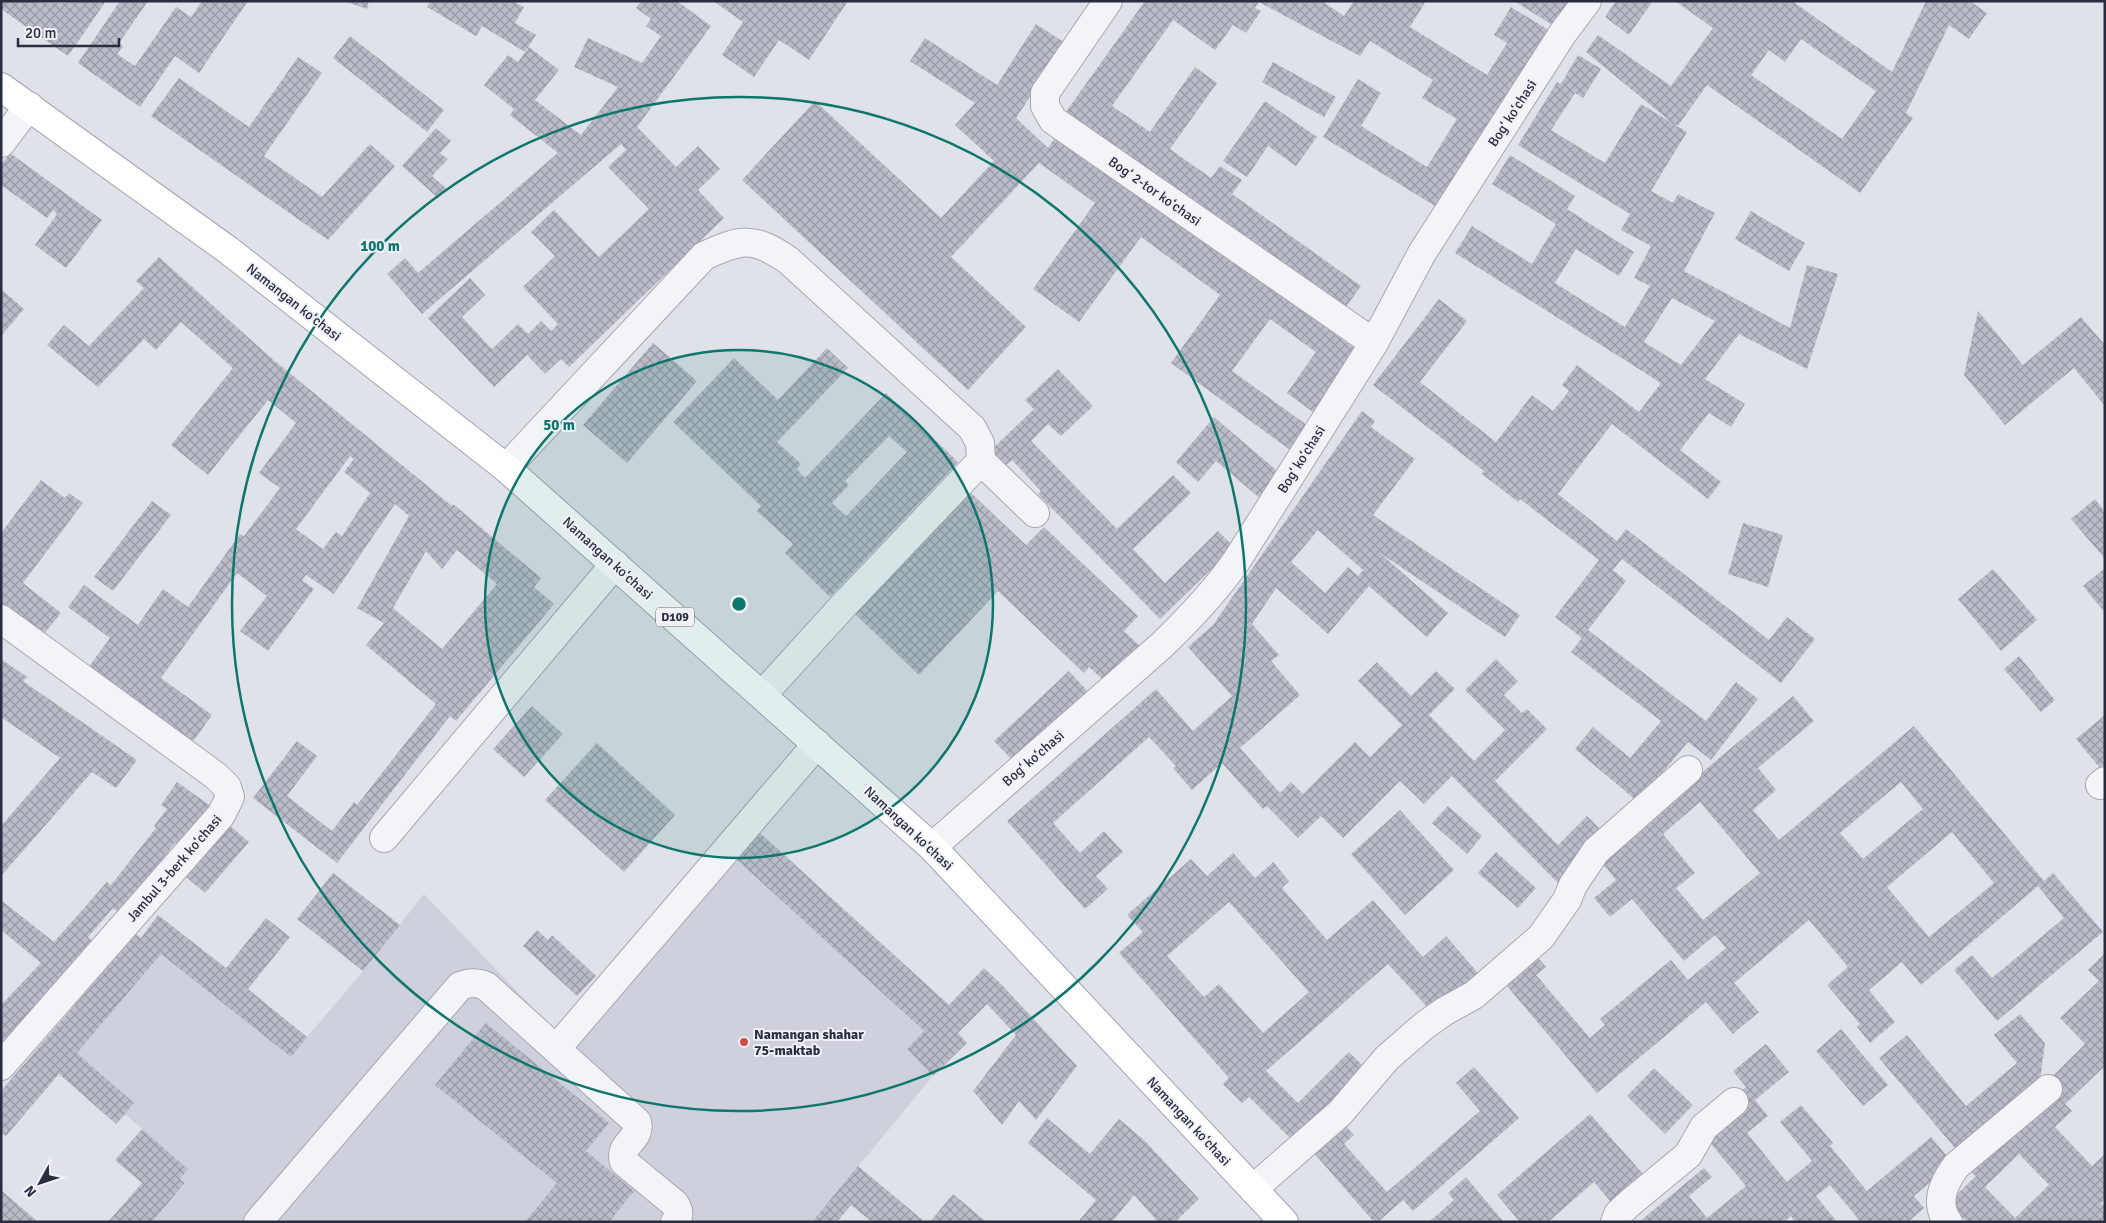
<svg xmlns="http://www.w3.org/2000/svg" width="2106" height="1223" viewBox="0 0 2106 1223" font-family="Signika,sans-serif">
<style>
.built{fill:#ced1db}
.building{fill:url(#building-cross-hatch);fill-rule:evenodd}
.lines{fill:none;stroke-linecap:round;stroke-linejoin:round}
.minor-casing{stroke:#a5a8b3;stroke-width:30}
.major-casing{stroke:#a0a4b4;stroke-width:30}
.minor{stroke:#f3f4f7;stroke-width:28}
.major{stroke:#fff;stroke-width:28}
.ring{fill:none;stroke:#0f766e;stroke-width:2.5}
.poi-dot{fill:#cc4b47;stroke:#f0f1f6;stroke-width:2}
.labels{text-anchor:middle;stroke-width:4;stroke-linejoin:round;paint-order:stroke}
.shield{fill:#f0f1f6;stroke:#656877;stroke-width:1}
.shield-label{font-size:12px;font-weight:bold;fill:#292d40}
.street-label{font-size:14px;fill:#292d40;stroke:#f0f1f6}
.poi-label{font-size:14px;font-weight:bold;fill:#292d40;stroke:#f0f1f6;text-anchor:start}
.centre{fill:#0f766e;stroke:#f0f1f6;stroke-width:2.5}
.ring-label{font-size:15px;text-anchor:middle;font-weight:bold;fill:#0f766e;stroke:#f0f1f6;stroke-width:4;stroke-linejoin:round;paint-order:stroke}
</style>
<defs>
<pattern id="building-cross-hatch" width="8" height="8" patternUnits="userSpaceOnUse" patternTransform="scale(1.25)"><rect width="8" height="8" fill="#babdc9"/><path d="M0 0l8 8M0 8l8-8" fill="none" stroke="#979aa5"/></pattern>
</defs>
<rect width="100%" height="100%" fill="#e0e2e9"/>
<path class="built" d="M736,859L924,1031L907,1049L933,1076L812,1222H152L185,1184L180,1179L188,1169L125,1114L134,1103L77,1053L161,954L307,1037L363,971L424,894L570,1047Z"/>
<path class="building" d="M1,1L58,3L106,1L68,56L1,9Z
M120,1H148L119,43L123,46L117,54L135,66L176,7L191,17L202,1H248L199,73L175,56L140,107L78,63Z
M344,1H369L367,9Z
M430,1H517L516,3L524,7L515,23L536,35L525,52L482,26L476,36L427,7Z
M641,1H677L711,26L637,127L676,167L698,146L720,169L698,190L724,218L569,367L561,359L545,374L527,355L494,387L428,318L470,278L485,295L462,317L492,349L518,324L528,334L541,321L551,331L558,324L523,287L555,256L531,232L554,210L599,257L649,209L608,167L626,150L621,144L422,314L387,274L405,258L418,273L558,153L510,115L514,109L484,85L508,55L518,62L529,47L559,70L535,100L581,135L618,87L574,67L588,38L642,63L661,36L646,26L651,19L636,8Z
M713,1H848L809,60L779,40L754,77L722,55L743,22Z
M1145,1H1322L1344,16L1354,1H1426L1410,27L1487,75L1507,43L1494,35L1511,7L1552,32L1443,211L1323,137L1358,79L1381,93L1361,126L1427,167L1457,119L1422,98L1433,80L1370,41L1360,56L1259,2L1255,8L1261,11L1246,33L1233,25L1215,50L1173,20L1112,106L1150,132L1195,67L1217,83L1170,149L1211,178L1220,166L1242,180L1232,194L1361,286L1345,308L1063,116Z
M1514,1H1578L1559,29Z
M1616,1H1653L1629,35L1605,17Z
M1675,1H1796L1795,3L1892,72L1926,1H1970L1987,13L1969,39L1949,25L1906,113L1913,118L1860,193L1707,85L1677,127L1586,52L1598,35L1671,86L1713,28ZM1801,39L1876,91L1842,139L1751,75L1769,50L1785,62Z
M1036,24L1065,43L1016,118L1048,148L1058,133L1361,353L1317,415L1287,393L1316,352L1270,319L1232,371L1311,428L1293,452L1171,363L1220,295L1141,237L1079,322L1033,289L1095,203L1039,163L951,257L1026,327L968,390L742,180L815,101L941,218L994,161L955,125L975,103L910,61L925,38L997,85Z
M350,36L444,110L427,132L333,58Z
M1578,55L1601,69L1583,98L1575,93L1551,130L1605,163L1641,104L1687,132L1651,191L1673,203L1678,194L1715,213L1684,271L1790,328L1807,265L1838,274L1807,369L1739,334L1705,379L1745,404L1731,427L1709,413L1680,450L1721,482L1708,499L1612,424L1558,494L1617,541L1626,529L1769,640L1787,617L1815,639L1781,683L1622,559L1613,570L1626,581L1588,630L1706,721L1736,682L1758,699L1711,760L1688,742L1638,802L1575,749L1593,727L1630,758L1661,721L1571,652L1582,638L1555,617L1599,560L1520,499L1518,502L1482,474L1484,471L1373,385L1439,299L1467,321L1420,382L1496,442L1532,395L1553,411L1569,391L1562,385L1577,365L1639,412L1661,383L1455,253L1472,226L1532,264L1556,224L1492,184L1510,155L1575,196L1567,209L1634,252L1619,276L1576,249L1555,283L1625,327L1650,286L1634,278L1651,246L1621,230L1630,214L1518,145L1557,82L1561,84ZM1672,298L1715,321L1681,365L1644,342Z
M298,57L322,73L264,156L322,197L370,144L395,166L328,240L151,116L179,78L249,127Z
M1273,62L1336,97L1324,117L1262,82Z
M1265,101L1317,137L1296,166L1268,146L1247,177L1223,161Z
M436,128L451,141L440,153L448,159L432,176L447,189L438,198L402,166Z
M10,153L102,220L66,268L35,245L57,214L53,210L47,218L1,185V165Z
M1751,211L1805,243L1789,271L1735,239Z
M159,257L270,357L452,506L453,504L541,578L534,587L554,604L456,721L450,716L337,863L253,798L297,741L317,756L287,796L332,831L354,802L357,805L436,704L366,645L384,623L357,608L409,516L395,504L334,594L306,575L302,580L314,589L268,651L240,631L267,596L237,573L161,678L212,715L192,743L88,668L110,638L68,607L84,585L138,625L163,589L188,607L240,534L244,536L280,488L259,473L296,423L268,400L208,475L171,445L233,368L181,322L156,350L144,339L98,387L47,345L64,325L89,346L144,288L136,281ZM350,456L354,459L344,472L370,493L342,536L336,532L323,549L296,529ZM457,550L497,584L442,649L393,608L426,551L442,569Z
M1,289L24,309L1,336Z
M1978,311L2023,365L2081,317L2105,345V406L2074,368L2005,425L1964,375Z
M653,343L697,381L627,463L583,425Z
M827,348L848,368L777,442L801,464L797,469L805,478L886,393L958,462L830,597L785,553L793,544L757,511L761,506L673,422L734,358L778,400ZM889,436L907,452L846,516L832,503L849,485L845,481Z
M1058,369L1093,406L1061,436L1048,424L1031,441L1117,529L1173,475L1191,493L1133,549L1165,583L1218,531L1234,547L1160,619L1038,494L1041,491L1012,460L1004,467L989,452L1034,409L1025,400Z
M1362,411L1375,421L1371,427L1415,459L1373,515L1520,615L1505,637L1380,553L1448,613L1427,637L1369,586L1328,634L1276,588L1252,624L1279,655L1271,661L1300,695L1240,748L1280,793L1291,782L1303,794L1355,742L1370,757L1402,725L1358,681L1377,662L1411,696L1436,671L1455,689L1429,715L1474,761L1505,730L1465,690L1496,659L1518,681L1504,695L1522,713L1527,709L1547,729L1495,781L1558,845L1587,816L1607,836L1559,884L1452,776L1424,804L1400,781L1343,838L1321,816L1298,838L1267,806L1263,809L1222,763L1192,790L1173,768L1176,766L1149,737L1053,823L1080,853L1104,831L1123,852L1096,876L1108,889L1085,909L1007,821L1156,689L1193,731L1232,696L1188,647L1213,625ZM1318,530L1363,570L1358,576L1348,567L1325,593L1291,562Z
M1214,417L1283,476L1262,500L1216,461L1198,482L1176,462Z
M41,480L65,498L69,493L83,503L23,583L61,613L39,640L1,608V533Z
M969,491L1026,545L1044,527L1138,616L1124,631L1143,649L1109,685L1089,667L1084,673L998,591L919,675L855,614Z
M2095,499L2105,512V559L2071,519Z
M152,501L171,515L113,591L94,577Z
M1743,523L1783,535L1768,587L1728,574Z
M2105,568V613L2083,586Z
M1993,569L2037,620L2001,651L1958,599Z
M2019,656L2055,700L2041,712L2004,669Z
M1,659L27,677L23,681L137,760L116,788L92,772L1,876V826L60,758L1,717Z
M1069,671L1090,694L1016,764L994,741Z
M1793,696L1814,721L1758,768L1776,790L1753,810L1779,840L1914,726L2044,881L2053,873L2103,932L1997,1021L1954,970L1972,955L1992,978L2064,918L2038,886L1921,985L1902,962L1869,990L1895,1022L1870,1043L1857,1027L1860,1024L1827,985L1848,967L1809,920L1734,983L1759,1012L1733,1034L1706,1002L1597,1093L1502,980L1534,953L1546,967L1536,975L1590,1038L1605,1025L1600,1019L1671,960L1688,980L1726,948L1715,935L1684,961L1632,899L1610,917L1594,898L1616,880L1599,859ZM1901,782L1923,809L1863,859L1840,833ZM1700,802L1760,873L1703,920L1676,888L1695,873L1663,834ZM1952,832L1994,883L1929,937L1887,887Z
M532,706L563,734L524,777L493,749Z
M2105,715V764L2100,768L2076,739Z
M597,743L675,815L624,872L545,800Z
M177,782L212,807L179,846L175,843L119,913L113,908L88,937L97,946L1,1054V1005L41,963L1,930V900L54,942L107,882L111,885L156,828L154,826L167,809L161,805Z
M1448,806L1482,836L1467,854L1432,823Z
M1400,810L1454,870L1405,915L1351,854Z
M229,825L249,842L205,893L185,876Z
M760,833L949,1005L984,968L1002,985L1077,1066L1036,1120L1019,1101L1002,1125L973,1091L1016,1035L987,1004L958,1033L967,1043L933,1076L907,1049L924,1031L736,859Z
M1496,852L1536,888L1518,908L1478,873Z
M1233,853L1255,878L1273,862L1289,881L1282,888L1327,940L1373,900L1423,957L1446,936L1484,980L1466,995L1459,987L1431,1011L1388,964L1266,1071L1298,1103L1349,1052L1368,1071L1296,1144L1249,1097L1242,1103L1223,1084L1229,1078L1119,953L1143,932L1127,915L1191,859L1207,876ZM1229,902L1309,992L1263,1033L1219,984L1204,997L1167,956Z
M333,873L400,925L363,971L297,919Z
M158,915L226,968L266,918L290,937L248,989L307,1037L291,1057L161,954L77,1053L134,1103L125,1114L116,1124L59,1074L6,1136L1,1132V1091L136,934L141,938Z
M537,930L548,940L552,935L596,976L577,996L523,946Z
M2105,953V1066L2065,1104L2072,1111L2055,1127L2092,1166L2105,1154V1200L2101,1203L2105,1207V1222H1967L1948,1203L1976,1176L1966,1167L2052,1077L2085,1044L2060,1018L2099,981L2088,970ZM2019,1154L2049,1185L2015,1218L1985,1187Z
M2020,1014L2045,1043L2039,1088L1960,1154L1879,1058L1907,1035L1966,1106L2017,1063L1994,1035Z
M486,1023L609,1123L586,1151L634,1191L609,1222H525L557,1183L435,1085Z
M1841,1029L1888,1085L1863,1106L1816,1051Z
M1766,1044L1789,1072L1755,1100L1768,1116L1747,1133L1787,1182L1812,1161L1780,1122L1801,1105L1833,1143L1830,1146L1867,1191L1931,1137L1953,1163L1914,1196L1924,1208L1908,1222H1861L1830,1185L1816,1196L1837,1222H1795L1791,1216L1784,1222H1639L1704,1168L1712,1177L1689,1196L1707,1218L1746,1186L1707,1139L1748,1106L1738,1093L1746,1087L1733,1071Z
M1474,1067L1519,1118L1413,1211L1403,1200L1378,1222H1374L1313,1152L1344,1124L1354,1135L1344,1144L1387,1192L1480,1111L1456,1083Z
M1654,1068L1693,1105L1665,1134L1627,1096Z
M1590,1114L1643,1174L1611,1202L1594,1182L1548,1222H1520L1497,1195Z
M1047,1118L1090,1154L1119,1119L1145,1141L1199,1199L1175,1222H1158L1134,1195L1112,1222H1078L1096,1200L1028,1143Z
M142,1129L188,1169L180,1179L185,1183L152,1222H108L142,1183L115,1160Z
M858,1166L925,1222H872L851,1205L837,1222H812Z
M1466,1177L1491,1207L1504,1222H1429L1454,1200L1448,1193Z
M1,1190L38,1222H1Z
M953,1194L984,1220L986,1222H930Z"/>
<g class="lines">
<defs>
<path id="minor" d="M1108,1L1045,93V106L1053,120L1374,343
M1,143L29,106
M981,461L1035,513
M506,468L704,256C741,239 753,236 788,260L972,428L980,443L981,461L844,605L762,695
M1,619L216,776L227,787L230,797L221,815L1,1066
M2100,785L2105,781
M384,838L615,564
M932,847L1162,645C1190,618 1215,592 1237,560L1374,343L1422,253L1563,33L1587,1
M556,1049L637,1122C642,1140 618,1143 624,1162L675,1204C679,1211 680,1215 675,1222
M1253,1189L1340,1113L1387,1058L1425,1025L1445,1011L1474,995L1541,937L1567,900L1573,885L1596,851L1688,770
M258,1222L460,986C470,982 477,982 486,986L556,1049L817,744
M1615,1222L1618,1214L1631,1202L1688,1155L1704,1127L1734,1102
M1948,1222C1934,1203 1944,1182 1956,1166L2048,1089"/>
<path id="major" d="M1,87L228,250L506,468L932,847L1284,1222"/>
</defs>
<use href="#minor" class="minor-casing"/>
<use href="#major" class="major-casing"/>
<use href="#minor" class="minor"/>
<use href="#major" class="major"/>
</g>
<circle cx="739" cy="604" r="254" fill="#0f766e" fill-opacity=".12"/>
<g class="ring">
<circle cx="739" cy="604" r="254"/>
<circle cx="739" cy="604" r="507"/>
</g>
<circle class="poi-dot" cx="744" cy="1042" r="5"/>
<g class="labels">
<rect class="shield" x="656" y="607.5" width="38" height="19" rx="4"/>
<g class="shield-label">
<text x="675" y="621">D109</text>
</g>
<g class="street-label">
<text transform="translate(1512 113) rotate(-57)" y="5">Bogʻ koʻchasi</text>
<text transform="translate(1155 191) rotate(35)" y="5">Bogʻ 2-tor koʻchasi</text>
<text transform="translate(294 302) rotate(38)" y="5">Namangan koʻchasi</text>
<text transform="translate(1301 459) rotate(-58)" y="5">Bogʻ koʻchasi</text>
<text transform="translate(608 558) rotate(42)" y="5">Namangan koʻchasi</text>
<text transform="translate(1033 758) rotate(-41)" y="5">Bogʻ koʻchasi</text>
<text transform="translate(909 828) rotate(43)" y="5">Namangan koʻchasi</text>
<text transform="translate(174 868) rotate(-49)" y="5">Jambul 3-berk koʻchasi</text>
<text transform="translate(1189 1121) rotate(47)" y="5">Namangan koʻchasi</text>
</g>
<g class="poi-label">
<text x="754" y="1039">Namangan shahar<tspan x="754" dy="16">75-maktab</tspan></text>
</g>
</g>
<circle cx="739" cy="604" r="8" class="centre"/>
<g class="ring-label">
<text x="380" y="251">100 m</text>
<text x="559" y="430">50 m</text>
</g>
<rect width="2106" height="1223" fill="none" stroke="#292d40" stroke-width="5"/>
<g transform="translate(40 1183) rotate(230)" stroke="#f0f1f6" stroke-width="4" paint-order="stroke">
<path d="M0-4L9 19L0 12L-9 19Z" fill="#292d40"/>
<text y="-8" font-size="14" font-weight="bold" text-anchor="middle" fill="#292d40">N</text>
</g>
<path d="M18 38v8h101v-8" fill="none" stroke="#292d40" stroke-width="2.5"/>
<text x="25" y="38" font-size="15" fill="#292d40" stroke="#f0f1f6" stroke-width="4" paint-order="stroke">20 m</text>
</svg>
